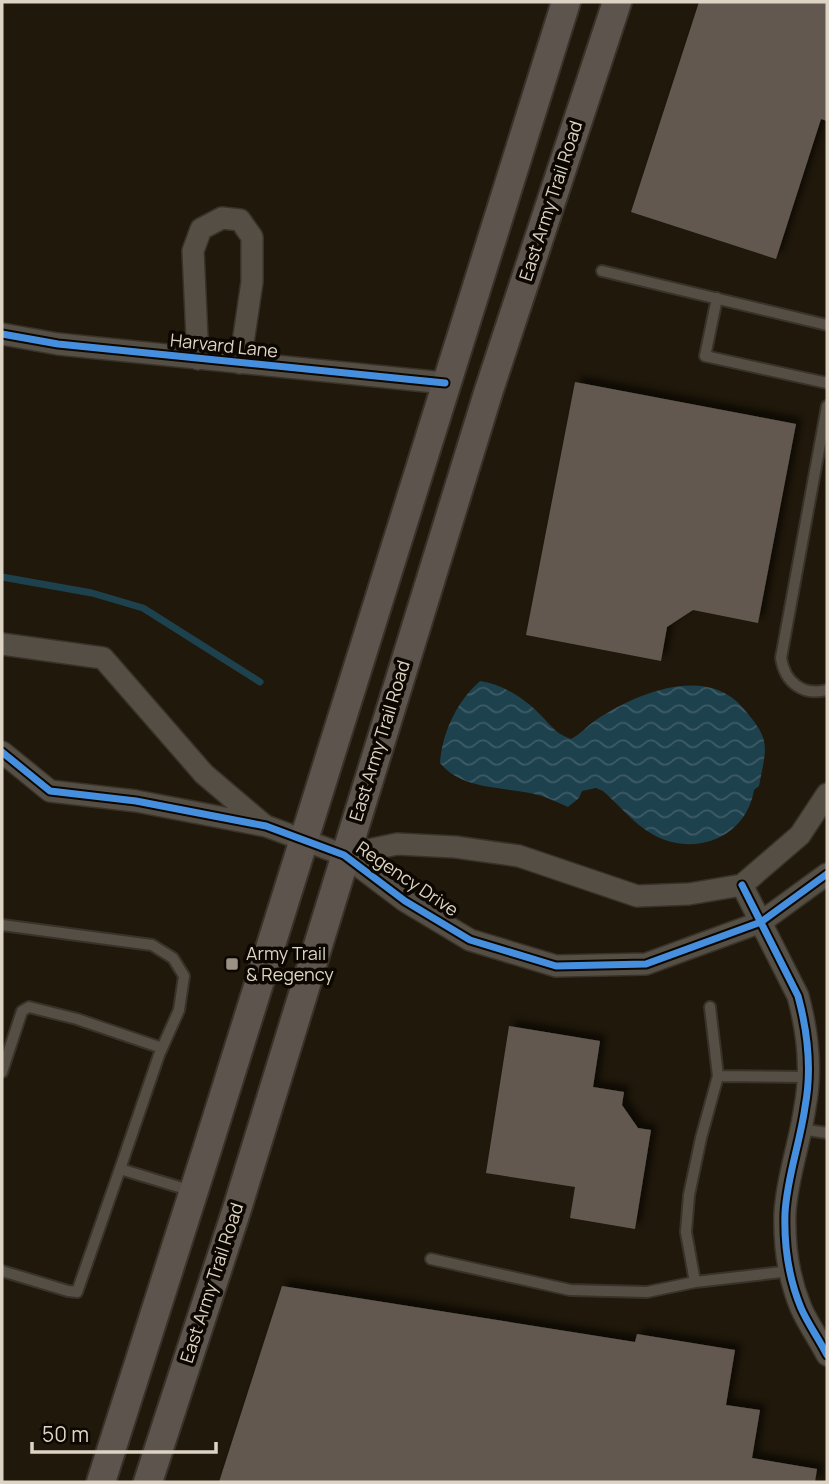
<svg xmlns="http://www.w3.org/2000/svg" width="829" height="1484" viewBox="0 0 829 1484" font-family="Manrope,sans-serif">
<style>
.water{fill:url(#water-waves)}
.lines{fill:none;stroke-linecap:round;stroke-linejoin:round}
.stream{stroke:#1e414e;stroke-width:7}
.building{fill:#62594f;filter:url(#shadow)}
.lane-casing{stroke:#383229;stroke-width:14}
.street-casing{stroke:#383229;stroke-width:24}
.secondary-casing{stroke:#383229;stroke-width:32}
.lane{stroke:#544e44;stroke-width:10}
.street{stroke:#544e44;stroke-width:21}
.secondary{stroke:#5c544d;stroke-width:28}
.cycleway-casing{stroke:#0c0701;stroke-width:11}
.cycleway{stroke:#468fdf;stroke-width:7}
.poi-dot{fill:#9b9284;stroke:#0c0701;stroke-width:2.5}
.labels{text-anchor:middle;stroke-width:7;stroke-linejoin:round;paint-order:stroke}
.street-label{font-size:18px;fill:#ddd4c5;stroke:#0c0701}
.poi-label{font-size:18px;fill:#ddd4c5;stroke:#0c0701;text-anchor:start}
</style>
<defs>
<pattern id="water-waves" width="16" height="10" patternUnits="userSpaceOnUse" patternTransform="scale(1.75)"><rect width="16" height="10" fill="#1e414e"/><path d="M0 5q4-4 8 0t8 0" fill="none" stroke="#3e5c66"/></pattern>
<filter id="shadow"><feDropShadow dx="6" dy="-6" stdDeviation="3.5" flood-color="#0009"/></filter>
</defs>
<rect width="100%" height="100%" fill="#20180a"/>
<path class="water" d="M480,681C507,685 531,703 549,724C557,732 560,735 571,739C581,734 587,726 596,720C635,694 706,664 743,708C771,740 767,745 759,786L754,790C746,838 694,858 652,834C634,824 619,805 603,791L596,788L582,791L579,798L568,807C559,803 551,799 542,796C510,786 463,792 440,763C442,733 457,701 480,681Z"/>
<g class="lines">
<path class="stream" d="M2,577L92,593L143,608L260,682"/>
</g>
<path class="building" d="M699,2H827V121L821,119L776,259L631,212Z
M575,382L796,424L758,623L693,610L667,627L661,661L526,635Z
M509,1026L600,1041L593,1087L624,1092L622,1105L638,1128L651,1130L635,1229L570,1218L575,1187L486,1173Z
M282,1286L635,1342L637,1334L735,1350L726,1405L760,1410L752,1458L817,1469L815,1482H219Z"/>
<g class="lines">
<defs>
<path id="lane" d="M602,271L827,325
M717,298L705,356L827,383
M827,406L781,658C785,683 803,696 827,690
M2,925L152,945L173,958L184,976L179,1010L159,1055L120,1169L192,1191
M710,1007L718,1076L701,1138L689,1195L686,1232L695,1282L791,1271
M2,1072L22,1011L29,1007L77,1019L162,1048
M718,1076L808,1077
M801,1129L827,1133
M431,1259L570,1290L647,1292L695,1282
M2,1271L68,1291L77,1292L120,1169"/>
<path id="street" d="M2,334L58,344L445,383
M198,359L193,251L201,229L222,218L240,220L252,237V282L240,363
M2,644L103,658L204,774L264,825
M2,752L50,791L136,801L266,826L344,855L405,901L470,940L556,966L646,964L761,922L827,874
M344,855L397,844L455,847L519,856L637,896L689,894L742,885
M742,885L798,996C808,1033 812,1070 805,1107C800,1143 787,1177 785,1213C784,1244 789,1279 801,1308C808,1324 819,1339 827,1355
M742,885L800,835L827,794"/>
<path id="secondary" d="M101,1482C260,990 409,495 566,2
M148,1482L236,1212L489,390L617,2"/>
</defs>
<use href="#lane" class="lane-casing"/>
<use href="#street" class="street-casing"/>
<use href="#secondary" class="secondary-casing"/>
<use href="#lane" class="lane"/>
<use href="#street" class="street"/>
<use href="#secondary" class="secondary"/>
<defs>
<path id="cycleway" d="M2,334L58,344L445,383
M2,752L50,791L136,801L266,826L344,855L405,901L470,940L556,966L646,964L761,922L827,874
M742,885L798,996C808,1033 812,1070 805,1107C800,1143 787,1177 785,1213C784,1244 789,1279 801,1308C808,1324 819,1339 827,1355"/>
</defs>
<use href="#cycleway" class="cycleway-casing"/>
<use href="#cycleway" class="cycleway"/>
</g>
<rect class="poi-dot" x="225" y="957" width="14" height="14" rx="3.5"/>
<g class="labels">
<g class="street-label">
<text transform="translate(551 201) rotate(-72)" y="6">East Army Trail Road</text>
<text transform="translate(224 346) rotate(6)" y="6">Harvard Lane</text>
<text transform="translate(380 741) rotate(-73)" y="6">East Army Trail Road</text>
<text transform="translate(407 879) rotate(34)" y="6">Regency Drive</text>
<text transform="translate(212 1283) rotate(-72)" y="6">East Army Trail Road</text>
</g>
<g class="poi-label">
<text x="246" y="960">Army Trail<tspan x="246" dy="21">&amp; Regency</tspan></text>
</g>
</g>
<rect width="829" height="1484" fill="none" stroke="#ddd4c5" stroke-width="7"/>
<path d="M32 1442v10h184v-10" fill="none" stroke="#ddd4c5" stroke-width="3.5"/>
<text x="42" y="1442" font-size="21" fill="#ddd4c5" stroke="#0c0701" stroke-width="5" paint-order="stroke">50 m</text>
</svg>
